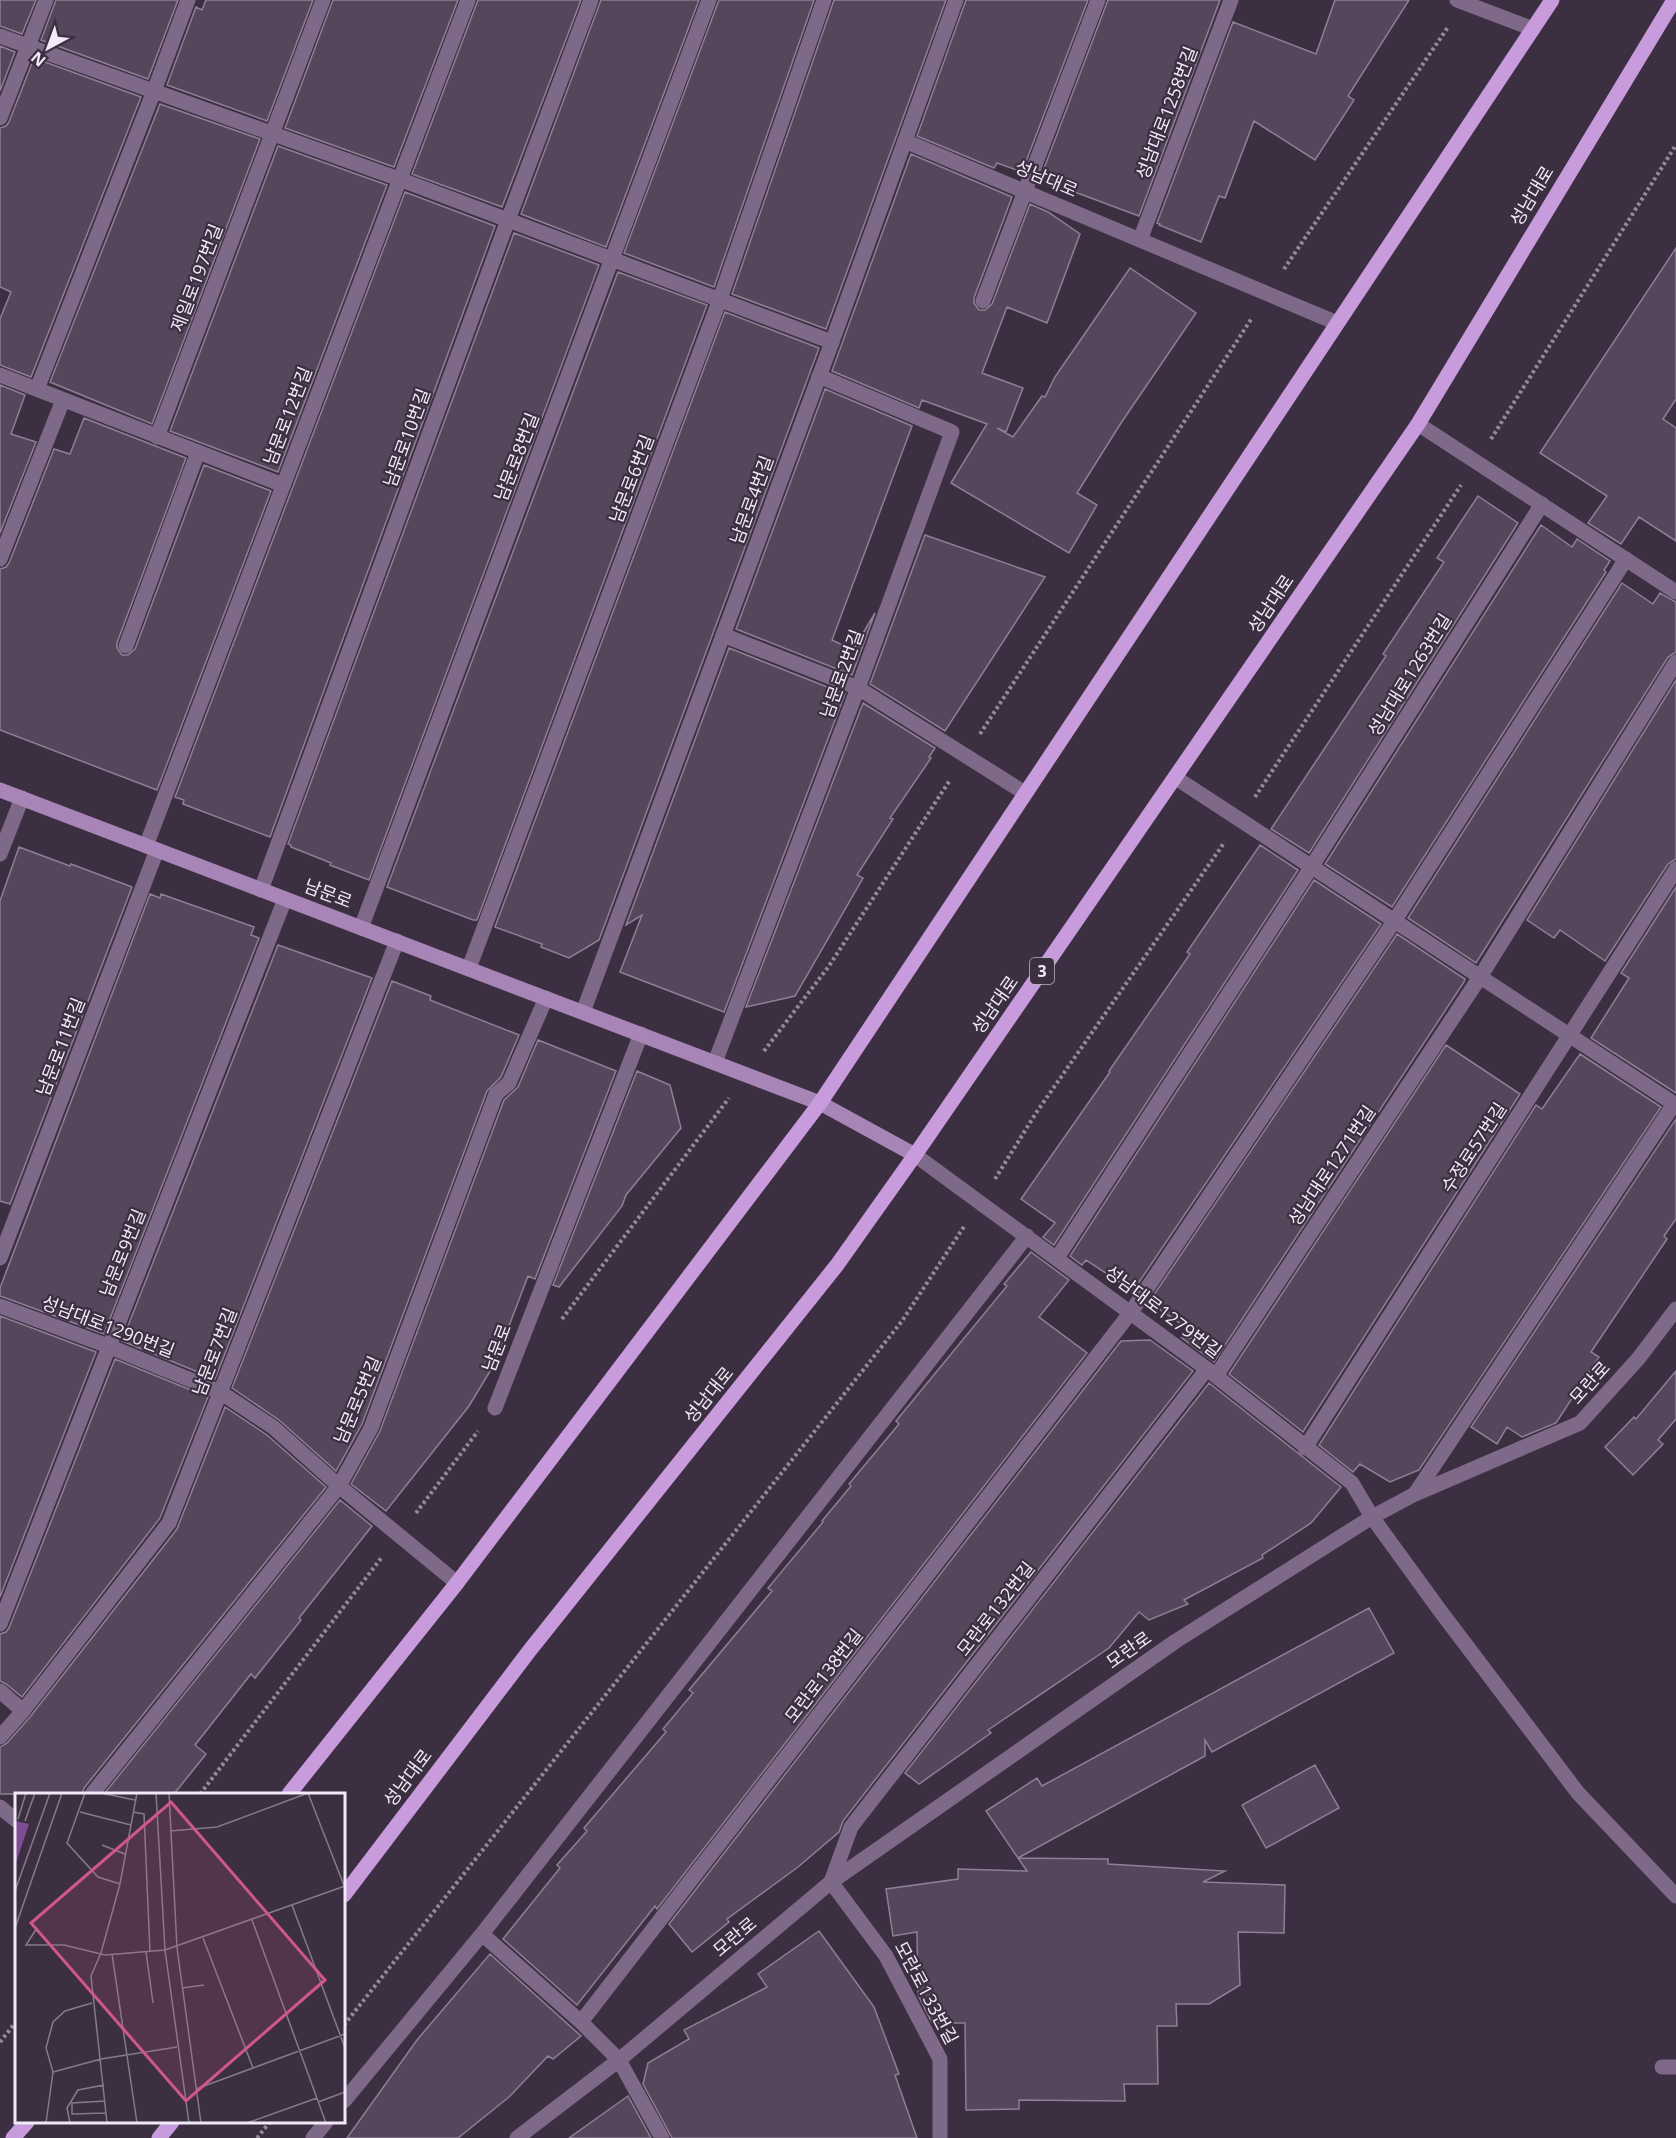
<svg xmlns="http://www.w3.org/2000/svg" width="1676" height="2138" viewBox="0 0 1676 2138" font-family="'Open Sans','Noto Sans KR',sans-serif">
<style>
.building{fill:#55465b;stroke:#8f7f96;stroke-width:1.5}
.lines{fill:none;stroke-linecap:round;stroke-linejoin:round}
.path{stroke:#958a9a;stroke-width:4;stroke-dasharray:3 3;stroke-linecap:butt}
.service{stroke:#7f6988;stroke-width:15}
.minor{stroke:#7f6988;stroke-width:15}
.secondary{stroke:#a885b7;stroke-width:15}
.primary{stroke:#c89bdc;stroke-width:15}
.labels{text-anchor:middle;stroke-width:4.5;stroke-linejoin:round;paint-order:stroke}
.shield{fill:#3c2f42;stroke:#bbb2c0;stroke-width:1.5}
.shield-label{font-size:16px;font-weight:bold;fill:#f2eaf6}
.street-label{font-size:18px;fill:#f2eaf6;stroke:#3c2f42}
.inset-road{fill:none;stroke:#857a8a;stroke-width:1.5}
.view{fill:#d0578a;fill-opacity:0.15;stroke:#d0578a;stroke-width:3}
.inset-edge{fill:none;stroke:#f2eaf6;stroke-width:3}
</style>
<rect width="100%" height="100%" fill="#3c2f42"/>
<path class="building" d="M0,0H36L22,34L0,26Z
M56,0H178L148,79L41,40Z
M206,0H313L267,121L167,85L196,7L202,10Z
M333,0H458L394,167L285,128Z
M478,0H581L502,207L412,174Z
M601,0H699L606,247L521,214Z
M719,0H814L714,287L624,253Z
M834,0H946L826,329L732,294Z
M966,0H1088L1022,172L997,163L994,168L917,136Z
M1108,0H1220L1139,216L1040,179Z
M1335,0H1409L1348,96L1354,100L1315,160L1254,121L1225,198L1219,196L1201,242L1159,225L1160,224L1157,223L1233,22L1316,54Z
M0,46L15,52L0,91Z
M34,58L141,97L31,377L0,365V319L11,292L0,287V128L6,126L9,122Z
M160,104L260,139L152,424L50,382Z
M278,146L387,185L278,472L170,431Z
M911,154L1012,197L974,298V303L979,310H985L992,304L1030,204L1048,212L1080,234L1047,323L1007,307L982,373L1023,388L1006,432L997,428L1013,437L1042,396L1045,397L1055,377L1130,268L1196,313L1121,423L1077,493L1097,505L1069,553L951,483L987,424L922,400L919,408L832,371Z
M405,192L495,226L270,837L183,804L184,800L175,797Z
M514,233L599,265L369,880L330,865L331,863L291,847V845L288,844Z
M1676,248V399L1663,419L1676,428V541L1639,517L1621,544L1588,523L1607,496L1540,453Z
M618,272L707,305L477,920H473L387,887Z
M725,312L819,348L599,940L569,958L541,947L542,944L495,927Z
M0,385L25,395L11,434L36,442L0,533Z
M825,389L912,426L832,640L853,650L875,613L852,675L736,629Z
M84,418L186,458L117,643V648L122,655H128L135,649L204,465L271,491L157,790L0,730V569L6,567L9,563L54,449L70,454Z
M1478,496L1518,523L1309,853L1271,829L1386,656L1383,654L1444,562L1437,558Z
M1541,525L1572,547L1577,539L1610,561L1604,570L1606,572L1392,907L1325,864Z
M925,535L1045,577L945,731L870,684Z
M1622,583L1653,604L1660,593L1676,602V652L1668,657L1476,963L1408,918Z
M729,648L845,694L724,1012L620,972L642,915L626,925Z
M1676,680V859L1668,864L1605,961L1560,930L1554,938L1527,920Z
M863,703L935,748L929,757L931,758L890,818L893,819L857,875L863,878L795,996L746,1007Z
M1260,845L1298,870L1054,1245L1043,1237L1055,1223L1021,1199L1110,1072L1109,1071L1190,954L1187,952Z
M19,847L70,866L71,864L132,887L10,1204L0,1201V901Z
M1314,880L1381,924L1133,1291L1086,1260L1082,1265L1070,1256Z
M1676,887V1093L1591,1038L1629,978L1621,973Z
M150,894L160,898L161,894L254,927L251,935L259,938L104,1334L0,1296V1288Z
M1397,934L1465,979L1464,982L1214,1362L1182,1338H1201L1149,1302Z
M278,945L372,978L215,1379L122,1341Z
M392,981L431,996L430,1000L519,1035L501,1077L487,1091L362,1424L336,1471L279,1420L232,1388Z
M538,1040L616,1071L535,1279L528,1276L495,1363L469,1406L386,1511L351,1484L380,1431L504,1100L518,1087Z
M1446,1045L1520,1094L1303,1432L1229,1374Z
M1580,1054L1661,1107L1419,1470L1390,1482L1360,1464L1353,1472L1319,1445L1536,1105L1542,1109Z
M637,1071L670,1085L681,1128L626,1195L622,1206L559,1287L553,1285Z
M1676,1119V1219L1664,1236L1667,1239L1591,1352L1599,1357L1556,1423L1522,1437L1507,1427L1497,1444L1471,1427Z
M1031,1252L1069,1280L1039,1317L1087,1353L657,1909L655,1906L577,2005L503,1939L560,1868L557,1865L587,1831L584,1828L666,1732L663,1729L693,1693L689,1690L772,1591L768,1588L823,1522L822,1521L851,1486L849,1484L899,1424L896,1421L1007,1286L1004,1284Z
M0,1316L96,1352L0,1597Z
M1150,1340L1193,1371L843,1821L839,1832L798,1867L727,1919L729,1922L692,1952L669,1924L1121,1341Z
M115,1359L208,1397L160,1518L22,1697L6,1684L0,1681V1634L6,1632L9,1628Z
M1676,1371V1419L1658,1440L1663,1444L1633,1475L1605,1447L1634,1417L1636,1419Z
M1209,1383L1341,1487L1311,1523L1262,1555L1263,1558L1184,1600L1188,1604L1149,1620L1139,1612L1109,1648L988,1730L991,1733L919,1784L905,1773Z
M225,1407L267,1435L326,1487L84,1788L82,1794H0V1747L7,1743L30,1717L177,1529Z
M340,1500L372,1526L299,1618L301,1620L255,1678L251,1674L195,1745L206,1754L174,1794H104Z
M1369,1608L1394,1653L1212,1752L1205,1740V1756L1018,1858L986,1811L1037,1778L1042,1786Z
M1315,1765L1339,1808L1266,1848L1242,1805Z
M1018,1858L1108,1859V1864L1225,1871L1203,1882L1285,1885L1284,1933L1238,1932L1240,1985L1209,2004H1176L1177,2026H1157L1158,2084H1124L1125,2101L1019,2100V2109L966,2110L965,2023H932L918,1995L917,1932L893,1936L886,1889L958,1879V1869L1027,1871Z
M819,1931L874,2007L899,2074L895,2075L917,2138H672L643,2084L648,2063L689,2039L684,2030L767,1987L758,1974Z
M490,1954L581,2036L553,2059L548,2056L509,2097L458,2138H347L417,2040Z
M628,2096L651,2138H569Z"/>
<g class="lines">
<path class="path" d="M1284,269L1448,27
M1491,439L1676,145
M980,734L1252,318
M1255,797L1461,485
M764,1051L829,966L950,780
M995,1179L1036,1113L1224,843
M562,1319L729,1098
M416,1513L478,1431
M200,1794L382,1557
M344,2025L902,1321L965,1225
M0,2042L16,2022
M257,2138L270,2122"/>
<path class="service" d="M0,36L399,179L832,342
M905,141L1337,323
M1140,240L1231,0
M983,301L1098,0
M0,375L283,485
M37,389L154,91L188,0
M157,437L323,0
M0,559L63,400
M723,635L858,688
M126,646L198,452
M1176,778L1676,1105
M0,854L22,798
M1312,866L1542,504
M261,890L508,220L591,0
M361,928L709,0
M469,968L720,299L824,0
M715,1062L858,688L952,432L819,376
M0,1258L157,850
M0,1306L108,1346L220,1392L273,1427L339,1486L457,1583
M1216,1376L1480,977L1676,662
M495,1408L641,1034
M1415,1494L1674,1104
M0,1624L285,899
M0,1691L23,1711
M0,1737L23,1711L169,1523L397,941
M92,1794L339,1486L371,1428L496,1094L509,1083L546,998
M831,1882L851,1827L1207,1369
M619,2060L581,2022L1131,1312L1395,920L1626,559"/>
<path class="minor" d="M1457,0L1533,29
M0,118L46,0
M1418,424L1676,592
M858,688L1025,793
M146,846L468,0
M583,1012L832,342L956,0
M915,1155L1207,1369L1352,1483L1372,1517L1441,1612L1578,1793L1676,1896
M1057,1258L1312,866
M1305,1448L1676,869
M0,1807L16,1820
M831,1882L886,1956L940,2059V2138
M482,1934L581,2022
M619,2060L662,2138
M1662,2067H1676
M344,2101L482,1934L1027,1236
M313,2138L326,2122
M517,2138L619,2060L831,1882L1176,1641L1372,1517L1415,1494L1580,1423L1638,1359L1676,1309"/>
<path class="secondary" d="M0,790L820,1103L915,1155"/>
<path class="primary" d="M289,1794L457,1583L820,1103L1552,0
M344,1895L530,1650L837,1265L915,1155L1418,424L1674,0
M13,2138L27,2122
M159,2138L172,2122"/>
</g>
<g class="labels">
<rect class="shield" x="1030" y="958" width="24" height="26" rx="4.5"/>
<g class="shield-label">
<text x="1042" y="977">3</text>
</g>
<g class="street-label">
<text transform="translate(1167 113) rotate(-69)" y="6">성남대로1258번길</text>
<text transform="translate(1046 179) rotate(23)" y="6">성남대로</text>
<text transform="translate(1532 196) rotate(-59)" y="6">성남대로</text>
<text transform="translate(197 278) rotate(-69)" y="6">제일로197번길</text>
<text transform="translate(288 416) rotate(-69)" y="6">남문로12번길</text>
<text transform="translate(407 438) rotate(-70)" y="6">남문로10번길</text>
<text transform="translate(517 457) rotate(-69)" y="6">남문로8번길</text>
<text transform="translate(632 479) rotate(-69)" y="6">남문로6번길</text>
<text transform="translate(752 500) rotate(-70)" y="6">남문로4번길</text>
<text transform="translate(1271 604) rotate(-56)" y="6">성남대로</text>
<text transform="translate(842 674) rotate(-70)" y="6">남문로2번길</text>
<text transform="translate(1410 675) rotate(-58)" y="6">성남대로1263번길</text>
<text transform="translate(328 894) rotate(21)" y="6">남문로</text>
<text transform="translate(995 1005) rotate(-55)" y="6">성남대로</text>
<text transform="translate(61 1047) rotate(-69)" y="6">남문로11번길</text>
<text transform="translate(1474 1148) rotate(-57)" y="6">수정로57번길</text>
<text transform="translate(1332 1166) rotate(-56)" y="6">성남대로1271번길</text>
<text transform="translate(123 1253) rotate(-68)" y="6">남문로9번길</text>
<text transform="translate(1163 1312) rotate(37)" y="6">성남대로1279번길</text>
<text transform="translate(108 1327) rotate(21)" y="6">성남대로1290번길</text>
<text transform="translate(497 1348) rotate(-69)" y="6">남문로</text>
<text transform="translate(215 1352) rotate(-69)" y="6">남문로7번길</text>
<text transform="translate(1590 1383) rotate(-48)" y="6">모란로</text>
<text transform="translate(709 1395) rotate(-51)" y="6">성남대로</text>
<text transform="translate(358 1400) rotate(-67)" y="6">남문로5번길</text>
<text transform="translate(996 1609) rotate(-52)" y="6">모란로132번길</text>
<text transform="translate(1129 1650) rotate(-35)" y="6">모란로</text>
<text transform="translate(824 1676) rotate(-52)" y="6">모란로138번길</text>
<text transform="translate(408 1778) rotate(-53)" y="6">성남대로</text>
<text transform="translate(735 1937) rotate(-40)" y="6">모란로</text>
<text transform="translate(926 1993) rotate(62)" y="6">모란로133번길</text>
</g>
</g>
<g transform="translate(15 1793)">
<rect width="330" height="330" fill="#3c2f42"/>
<path d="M0,28L14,31L0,73Z" fill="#7f4d94"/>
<path class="inset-road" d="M70,0L52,50L83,84L105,91M86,0L120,7M141,0L150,157L174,330M154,0L162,155L186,330M293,0L330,95M65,19L116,32M118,19L129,21L135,159M3,26L11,0M10,28L20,0M155,38L202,34L293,0M87,52L110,61M0,98L35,0M277,112L330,255M237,127L311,330M0,135L47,0M22,135L11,152H49L90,162L150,157M188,145L238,275M150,157L330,93M131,159L138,210M97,161L122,330M167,195L189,192M38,279L86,266L162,254M181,296L330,241M90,308L57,310V321L91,320M303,309L330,299M31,330L38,279L31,255L38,229L50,218L77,210M55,330L52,315L63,297L89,292M92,330L76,183L86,160L105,91L122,0M232,330L302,305"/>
<path class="view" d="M156,9L310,187L171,308L16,130Z"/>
<rect width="330" height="330" class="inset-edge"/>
</g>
<g transform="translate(48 48) rotate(221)" stroke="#3c2f42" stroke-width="4.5" paint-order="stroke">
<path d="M0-4.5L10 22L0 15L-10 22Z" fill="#f2eaf6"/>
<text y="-9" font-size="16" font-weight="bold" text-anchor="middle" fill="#f2eaf6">N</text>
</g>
</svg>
